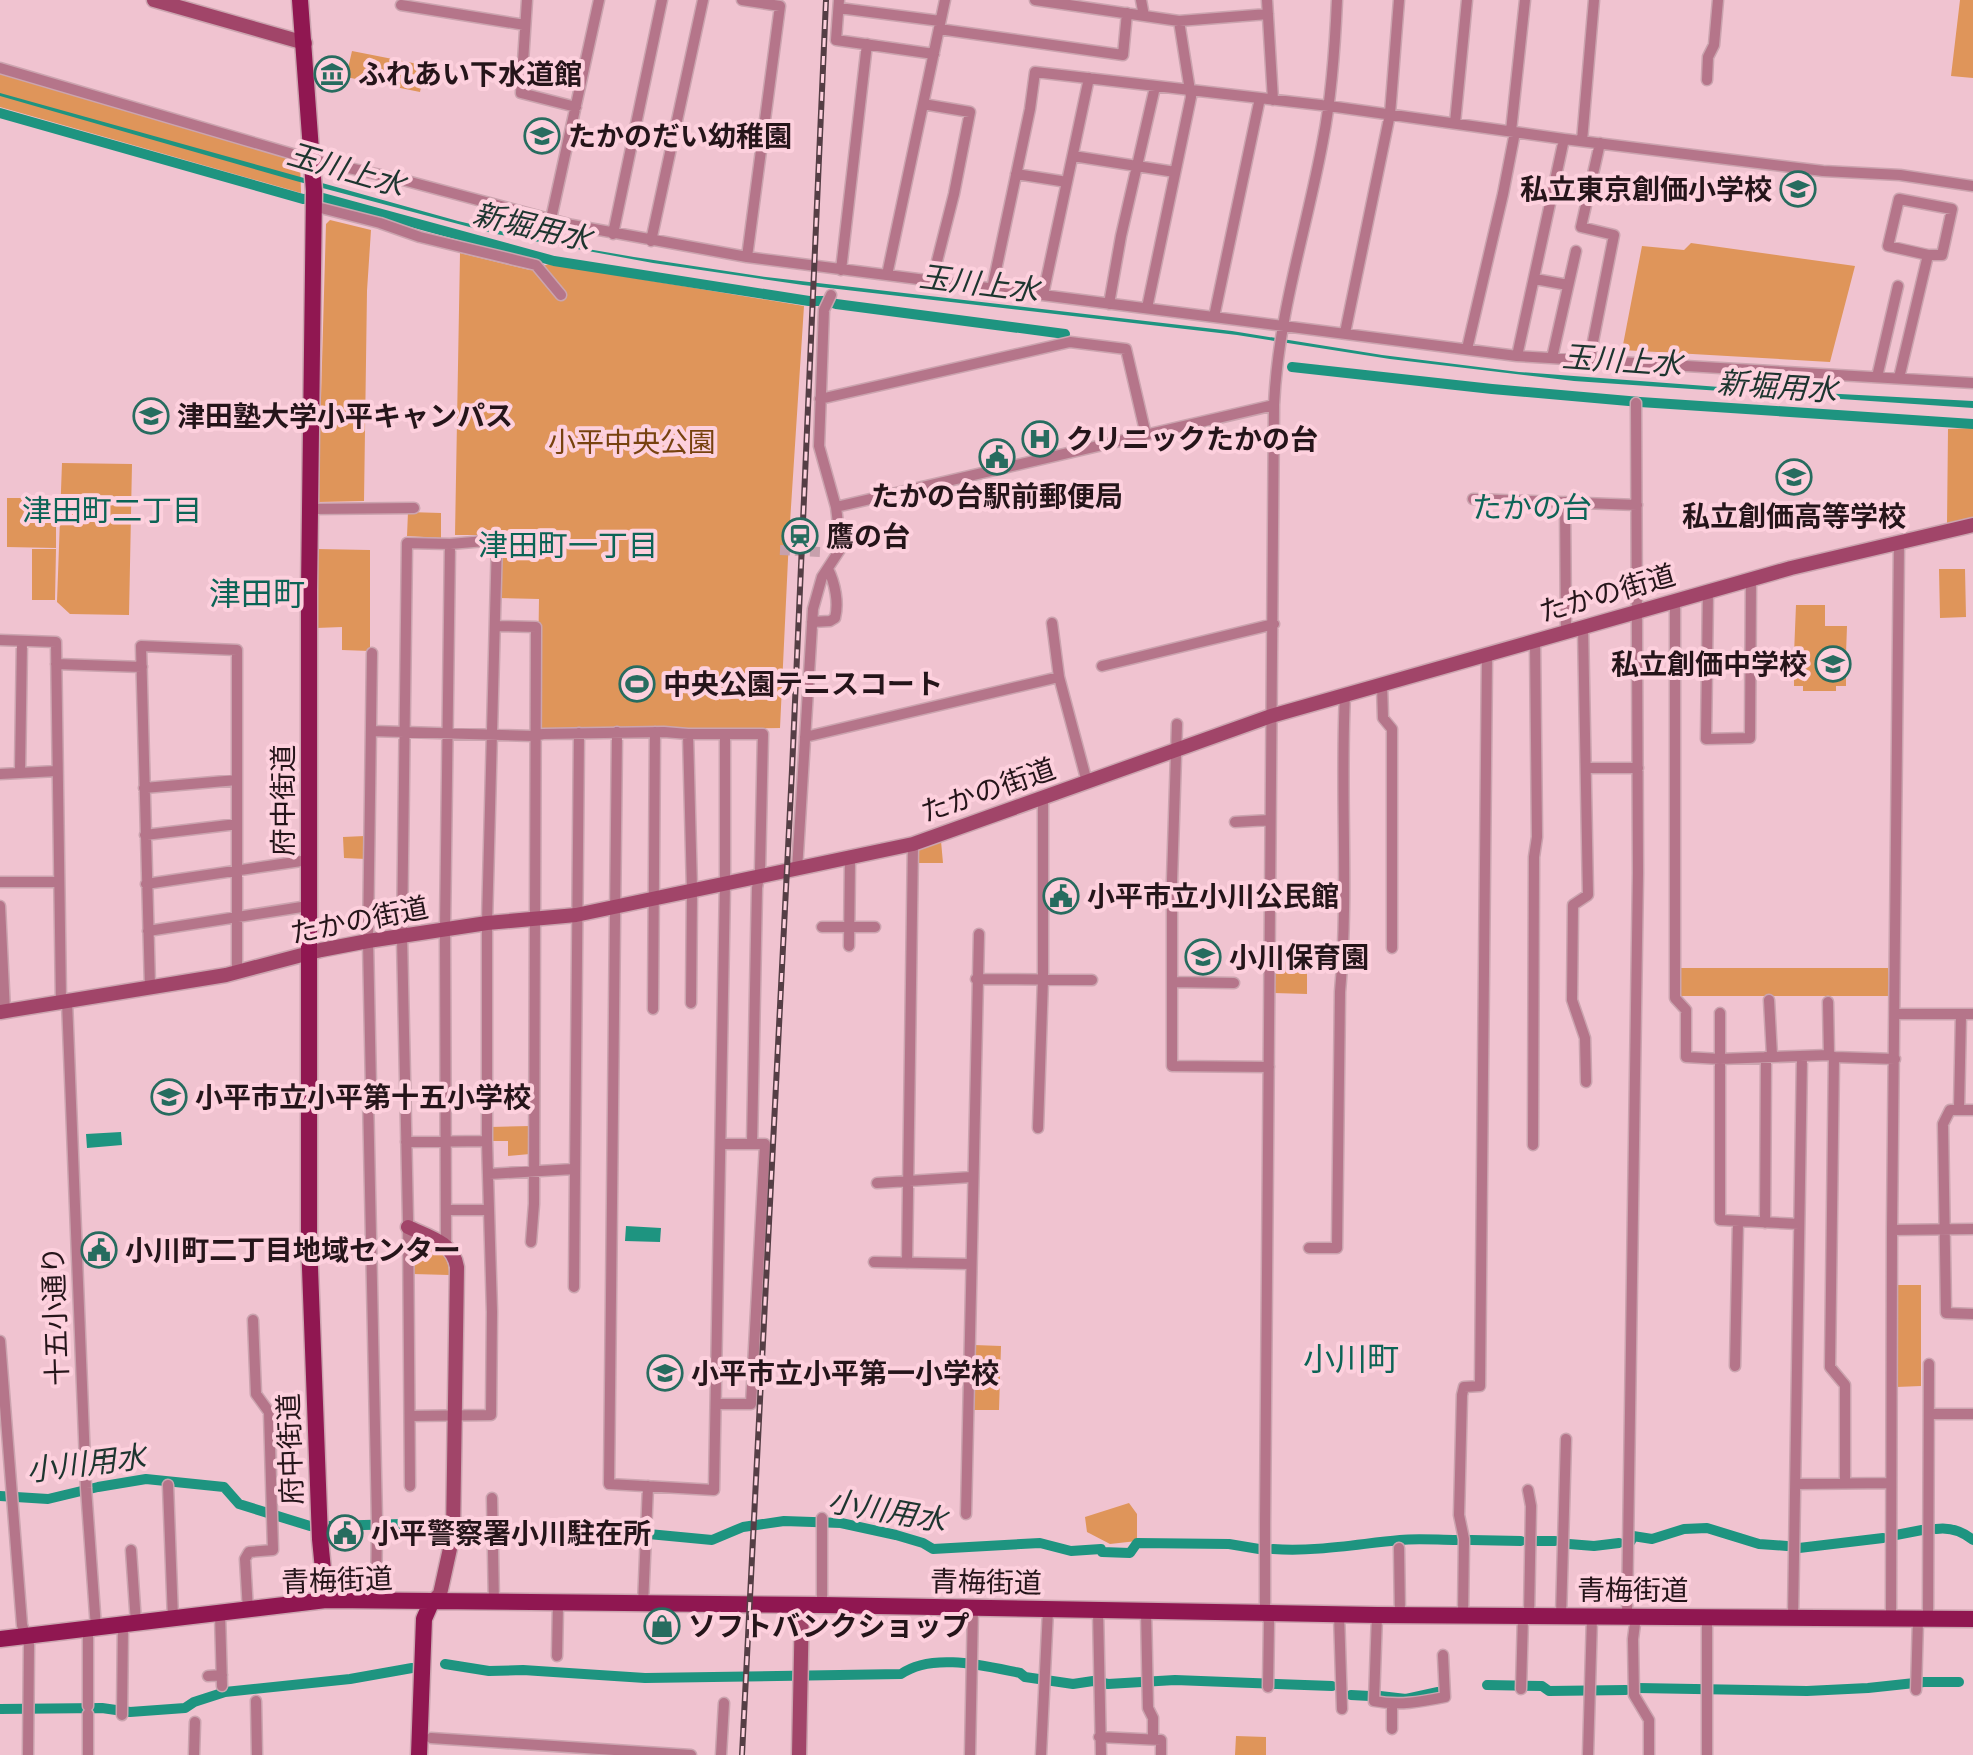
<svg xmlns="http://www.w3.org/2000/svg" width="1973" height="1755" viewBox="0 0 1973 1755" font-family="'Titillium Web','Noto Sans JP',sans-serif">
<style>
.green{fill:#df955a}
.water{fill:#1e9480}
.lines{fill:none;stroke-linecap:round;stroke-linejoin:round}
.canal{stroke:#1e9480;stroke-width:10}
.street-tunnel{stroke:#c7a0ac;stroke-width:10;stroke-dasharray:10 5;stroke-linecap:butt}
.street-casing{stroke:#cba4af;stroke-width:13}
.secondary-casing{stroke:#cba4af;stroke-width:17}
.primary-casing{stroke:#cba4af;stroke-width:19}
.street{stroke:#b5758a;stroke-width:10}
.secondary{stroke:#a14569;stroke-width:14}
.primary{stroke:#901751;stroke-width:16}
.rail-casing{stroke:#553e45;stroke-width:6}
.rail{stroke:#fdd0dd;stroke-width:3;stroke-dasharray:9;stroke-linecap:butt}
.labels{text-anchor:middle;stroke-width:8;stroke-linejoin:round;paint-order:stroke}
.poi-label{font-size:28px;font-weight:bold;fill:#25151a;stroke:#fdd0dd;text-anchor:start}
.park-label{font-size:28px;fill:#77420f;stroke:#fdd0dd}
.street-label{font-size:28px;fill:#25151a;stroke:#fdd0dd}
.water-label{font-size:30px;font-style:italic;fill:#1d352f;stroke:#fdd0dd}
.neighbourhood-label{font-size:30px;fill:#0c6456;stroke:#fdd0dd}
.quarter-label{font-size:32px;fill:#0c6456;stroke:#fdd0dd}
</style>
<rect width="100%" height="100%" fill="#f0c3d0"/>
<path class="green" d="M1960,0H1973V78L1951,76Z
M352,51L423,65L425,68L420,92L346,77Z
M0,74L300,161L301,193L0,107Z
M330,220L371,230L367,291L364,501L318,502L326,224Z
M1691,243L1855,266L1830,362L1622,350L1642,246L1684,250Z
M460,253L530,270L549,264L804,306L789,538L780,728L537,730L539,599L499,598V535H455Z
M1973,428V519L1947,525L1948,429Z
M62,463L132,464L129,615L70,614L57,602Z
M7,498H56V548L7,547Z
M408,512L441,513V538L407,536Z
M32,549H56L55,600H32Z
M316,549L370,550V651L342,650V627L316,628Z
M1939,569H1965L1966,617L1940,618Z
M1796,605H1825V626H1847L1846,654L1836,655L1837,658H1846V686H1836V691H1803V686H1794V658H1803L1804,654H1794Z
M365,836L366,859L344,858L343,837Z
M941,841L943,863H918V850Z
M1274,962L1307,963V994L1274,993Z
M1680,968H1888L1889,996H1679Z
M530,1126V1154L508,1156V1141H493L490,1127Z
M420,1241C437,1249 450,1254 449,1275L413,1274V1244Z
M1895,1285H1921V1386L1896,1387Z
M974,1345L1001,1346L999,1410H972Z
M1129,1503L1137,1514V1541L1110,1544L1087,1532L1085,1517Z
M1236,1736L1266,1737V1755H1235Z"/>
<path class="water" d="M0,93L458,221L547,242L634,257L766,277L1232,331L1382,355L1519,372L1746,389L1973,401V408L1574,381L1390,359L1237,335L803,285L653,263L496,234L296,181L0,96Z
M121,1132L122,1145L87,1148L86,1134Z
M626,1226L661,1228L660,1242L625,1241Z"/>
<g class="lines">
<path class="canal" d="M0,113L303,199L323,198L554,261L809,301H826L836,304L1065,334
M1292,367L1492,389L1640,402L1973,424
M0,1496L48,1499L98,1487L146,1479L224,1487L239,1504L310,1526
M327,1526L401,1524
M1936,1529C1950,1527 1962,1531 1973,1540
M457,1530L559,1536L579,1535L604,1526L638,1533L712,1540L743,1527L784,1521L841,1523L896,1535L923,1543L933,1549L1040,1543L1071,1551L1101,1549L1102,1552L1130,1553L1137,1543L1229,1544L1259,1549
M1896,1535L1922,1530
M1471,1540L1521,1541
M1537,1541H1555
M1631,1541L1633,1536L1652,1539L1684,1529L1707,1528L1759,1544L1787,1546
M1569,1544L1594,1546L1619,1543
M1799,1548L1883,1538
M1273,1549C1316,1552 1357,1544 1400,1540C1418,1538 1438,1540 1457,1540
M445,1664L489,1671L523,1670L645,1678L901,1674C932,1652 985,1666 1020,1673L1025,1677L1073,1684L1093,1681L1108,1684L1175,1680L1332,1686
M1487,1685L1542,1686L1549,1691L1626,1690
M1638,1688L1807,1691L1868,1688L1924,1682H1959
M1351,1695L1370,1696
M1380,1696L1406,1699L1438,1692
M0,1709L102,1708L130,1712L185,1708L194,1702L225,1692L350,1679L412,1668"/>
<path class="street-tunnel" d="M780,550L821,552"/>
<defs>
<path id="street" d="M527,0L521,93L576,107
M742,0L780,6L747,257
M839,0L836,40L934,54
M1035,0L1179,21L1268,14
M1141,0L1144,16
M1267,0L1273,100
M401,5L525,25
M839,8L940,21
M939,29L1123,55L1127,13
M0,68L313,160L403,180L572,225L747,257L1517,356L1973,383
M1707,80L1708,57L1714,45L1718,0
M923,104L970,112L954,194L932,281
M1455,123L1467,0
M1511,131L1525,0
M1582,141L1594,0
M1073,156L1175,172
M1016,174L1067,182
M313,206L380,223L420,237L536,265L561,295
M551,219L599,0
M613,234L662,0
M651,241L703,0
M841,270L867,44
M887,275L945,0
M1535,279L1568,285
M992,289L1030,109L1035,72L1329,106L1564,139L1823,171L1900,175L1973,186
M1043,295L1089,78
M1109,304L1121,236L1155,87
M1147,308L1191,97L1179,21
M1214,317L1260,98
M1345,333L1390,114L1399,0
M1467,349L1503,194L1515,132
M1517,356L1564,139
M1552,358L1576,251
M1589,362L1614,235L1581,227L1600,143
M1877,377L1898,286
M1899,378L1928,255H1942L1952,209L1899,199L1888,246L1928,255
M820,399L1070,342L1126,349L1146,435
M1473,499L1637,505
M1565,502L1566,632
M836,507L1274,405
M310,509L414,508
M1708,591L1706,739L1750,738L1751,579
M1675,601V998L1686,1010V1057L1720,1059L1829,1055L1834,1057L1895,1059
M812,622L830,621L835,618C839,603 835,583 828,569
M1052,623L1059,677L1087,782
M495,626L536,627L534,1204L531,1242
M1583,627L1588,895L1573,905L1572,1000L1585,1038L1586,1082
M0,640L56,642L61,1002
M372,653L368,941L371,1087L368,1095L377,1522L376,1602
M56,664L142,667
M1102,666L1274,624
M1382,685L1383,718L1392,729V948
M1177,724L1172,880V1066L1269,1067
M372,731L534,736L543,734L664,732L688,734H763L760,871L757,888L752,1144H765L751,1404H716
M617,732L609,1484L714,1490L725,884V735
M688,734L692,890L691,1003
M805,737L1059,677
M1587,768H1638
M20,772L22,641
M0,774L57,771
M144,788L237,780
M1235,822L1270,820
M145,835L237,824
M797,870L813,609L822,577L841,548L836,507L819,446L824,310L831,295
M0,882H59
M146,884L308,860
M0,906L5,1012
M822,927H875
M148,931L308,906
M849,946L850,859
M976,979L1092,980
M1172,982L1234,983
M150,987L141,646L237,650V973
M1769,1000L1772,1056
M67,1001L86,1488L96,1628
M1828,1002L1829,1055
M653,1009L655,732
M1720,1013V1220L1799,1224
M1895,1014H1973
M1834,1057L1830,1367L1845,1385V1483
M1959,1109L1961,1015
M1973,1110H1950L1943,1124L1946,1313L1973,1314
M1038,1128L1043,979V798
M406,1142L487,1141
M721,1144H752
M1533,1145L1534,857L1537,837L1535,642
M489,1174L574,1169
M877,1183L972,1177
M446,1210H489
M1765,1223L1766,1057
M1892,1230L1973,1229
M446,1245L445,930L450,544
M1309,1248H1337L1340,992C1349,893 1340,794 1345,695
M874,1262L971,1264
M907,1263L913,844
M574,1287L579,733
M0,1341L22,1625L29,1645L28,1755
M1735,1366L1738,1221
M1931,1414H1973
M410,1416L491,1415L492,1312L487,1141V923L497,540L450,544L407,543L402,937L408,1220L410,1486
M1796,1484L1891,1483
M168,1485L173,1619
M1528,1490L1531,1506L1529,1616
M492,1498L494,1604
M966,1514L979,934
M822,1518V1605
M1399,1548L1400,1615
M131,1550L136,1623
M643,1605L648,1486
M1098,1610L1101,1755
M248,1611L245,1559L249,1552L273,1550L269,1412L256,1394L253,1320
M1146,1611L1148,1708L1153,1718V1739
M220,1614L222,1686
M1339,1614L1342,1709
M1377,1615L1374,1701C1399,1706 1420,1702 1445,1697L1443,1655
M1463,1616L1464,1539L1459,1515L1462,1395L1464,1387L1480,1386L1487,656
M1561,1616L1566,1439
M1627,1616L1638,873L1636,403
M1636,1616L1633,1639L1634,1695L1649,1720V1755
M1793,1618L1802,1057
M1891,1619L1892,1230L1899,543
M1928,1620L1929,1364
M557,1656L558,1604
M208,1676L222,1675
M1268,1687L1269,1622L1265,1612V1523L1274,405C1278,314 1307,228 1323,140C1332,94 1335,47 1337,0
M1521,1689L1523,1616
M1916,1690L1918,1620
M256,1701L257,1755
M88,1706V1629
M88,1714V1755
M122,1715L123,1625
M1392,1729V1704
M1099,1737L1161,1740V1755
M431,1738L691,1755
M194,1755L195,1722
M721,1755L724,1703
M970,1755L973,1607
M1041,1755L1048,1610
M1588,1755L1592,1617
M1707,1755V1617"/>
<path id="secondary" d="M154,0L305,43
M0,1012L226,975L321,950L368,941L487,923L576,915L913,844L1271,716L1791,568L1973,525
M408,1227C429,1237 453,1242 457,1267L453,1535L440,1594L431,1603
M799,1755L802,1605"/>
<path id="primary" d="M300,0L314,191L309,590V1241L320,1539L326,1600
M0,1639L326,1600L822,1605L1377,1615L1973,1619
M419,1755L424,1619L431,1603"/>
</defs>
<use href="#street" class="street-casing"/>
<use href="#secondary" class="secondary-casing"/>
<use href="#primary" class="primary-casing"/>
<use href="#street" class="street"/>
<use href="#secondary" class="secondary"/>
<use href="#primary" class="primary"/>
<defs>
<path id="rail" d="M742,1755L792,770L826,0"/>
</defs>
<use href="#rail" class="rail-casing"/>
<use href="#rail" class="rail"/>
</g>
<defs>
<symbol id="museum-ring" viewBox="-11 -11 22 22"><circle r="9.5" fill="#fdd0dd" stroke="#276c5f" stroke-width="1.5"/><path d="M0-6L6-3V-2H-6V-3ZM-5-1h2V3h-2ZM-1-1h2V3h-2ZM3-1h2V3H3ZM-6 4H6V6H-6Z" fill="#276c5f"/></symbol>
<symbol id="school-ring" viewBox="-11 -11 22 22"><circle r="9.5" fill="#fdd0dd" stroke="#276c5f" stroke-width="1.5"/><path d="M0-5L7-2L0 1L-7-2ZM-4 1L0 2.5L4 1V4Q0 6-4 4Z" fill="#276c5f"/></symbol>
<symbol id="university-ring" viewBox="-11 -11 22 22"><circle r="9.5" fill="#fdd0dd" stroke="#276c5f" stroke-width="1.5"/><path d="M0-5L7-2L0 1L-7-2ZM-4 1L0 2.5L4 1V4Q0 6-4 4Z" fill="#276c5f"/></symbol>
<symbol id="hospital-ring" viewBox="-11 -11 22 22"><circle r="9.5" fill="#fdd0dd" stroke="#276c5f" stroke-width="1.5"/><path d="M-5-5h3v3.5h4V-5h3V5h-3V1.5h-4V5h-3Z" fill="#276c5f"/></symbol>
<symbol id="civic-ring" viewBox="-11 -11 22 22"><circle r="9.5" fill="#fdd0dd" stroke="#276c5f" stroke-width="1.5"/><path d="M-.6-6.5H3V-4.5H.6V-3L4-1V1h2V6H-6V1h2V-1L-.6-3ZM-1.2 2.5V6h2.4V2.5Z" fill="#276c5f"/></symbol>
<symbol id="station-ring" viewBox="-11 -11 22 22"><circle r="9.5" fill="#fdd0dd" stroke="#276c5f" stroke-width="1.5"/><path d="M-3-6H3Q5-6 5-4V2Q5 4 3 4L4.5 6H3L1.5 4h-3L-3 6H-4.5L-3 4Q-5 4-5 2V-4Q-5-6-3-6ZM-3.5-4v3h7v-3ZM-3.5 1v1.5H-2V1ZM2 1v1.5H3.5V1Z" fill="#276c5f"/></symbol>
<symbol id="stadium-ring" viewBox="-11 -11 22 22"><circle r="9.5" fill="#fdd0dd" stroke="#276c5f" stroke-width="1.5"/><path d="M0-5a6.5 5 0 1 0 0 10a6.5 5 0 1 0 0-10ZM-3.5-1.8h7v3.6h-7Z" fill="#276c5f"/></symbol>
<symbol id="shop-ring" viewBox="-11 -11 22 22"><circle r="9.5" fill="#fdd0dd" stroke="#276c5f" stroke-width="1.5"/><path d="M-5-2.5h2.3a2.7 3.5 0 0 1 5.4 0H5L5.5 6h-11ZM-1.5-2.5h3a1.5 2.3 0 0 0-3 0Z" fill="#276c5f"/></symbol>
</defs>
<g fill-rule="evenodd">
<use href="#museum-ring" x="312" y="54" width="40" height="40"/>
<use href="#school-ring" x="522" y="116" width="40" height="40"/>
<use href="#school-ring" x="1778" y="169" width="40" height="40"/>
<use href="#university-ring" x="131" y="396" width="40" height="40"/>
<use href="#hospital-ring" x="1020" y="419" width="40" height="40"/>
<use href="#civic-ring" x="977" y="437" width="40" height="40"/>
<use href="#school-ring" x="1774" y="457" width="40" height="40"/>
<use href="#station-ring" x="780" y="516" width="40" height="40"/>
<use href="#school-ring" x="1813" y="644" width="40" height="40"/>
<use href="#stadium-ring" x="617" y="664" width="40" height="40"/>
<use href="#civic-ring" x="1041" y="876" width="40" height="40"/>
<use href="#school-ring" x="1183" y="937" width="40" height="40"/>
<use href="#school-ring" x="149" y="1077" width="40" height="40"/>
<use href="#civic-ring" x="79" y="1230" width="40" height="40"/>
<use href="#school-ring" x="645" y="1353" width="40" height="40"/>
<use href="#civic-ring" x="325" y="1513" width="40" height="40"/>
<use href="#shop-ring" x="642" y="1606" width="40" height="40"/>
</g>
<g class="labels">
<g class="poi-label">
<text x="358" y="84">ふれあい下水道館</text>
<text x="568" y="146">たかのだい幼稚園</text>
<text x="1772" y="199" text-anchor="end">私立東京創価小学校</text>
<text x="177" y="426">津田塾大学小平キャンパス</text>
<text x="1066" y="449">クリニックたかの台</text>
<text x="997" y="506" text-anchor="middle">たかの台駅前郵便局</text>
<text x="1794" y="526" text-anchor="middle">私立創価高等学校</text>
<text x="826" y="546">鷹の台</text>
<text x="1807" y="674" text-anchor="end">私立創価中学校</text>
<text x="663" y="694">中央公園テニスコート</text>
<text x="1087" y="906">小平市立小川公民館</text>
<text x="1229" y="967">小川保育園</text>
<text x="195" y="1107">小平市立小平第十五小学校</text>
<text x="125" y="1260">小川町二丁目地域センター</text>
<text x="691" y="1383">小平市立小平第一小学校</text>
<text x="371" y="1543">小平警察署小川駐在所</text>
<text x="688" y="1636">ソフトバンクショップ</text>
</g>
<g class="park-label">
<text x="632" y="452">小平中央公園</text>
</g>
<g class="street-label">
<text transform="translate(1607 593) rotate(-16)" y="10">たかの街道</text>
<text transform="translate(988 790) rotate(-19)" y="10">たかの街道</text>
<text transform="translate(283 800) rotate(-90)" y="10">府中街道</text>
<text transform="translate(359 920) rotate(-11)" y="10">たかの街道</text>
<text transform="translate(55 1316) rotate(-92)" y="10">十五小通り</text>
<text transform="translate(290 1449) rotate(-92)" y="10">府中街道</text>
<text transform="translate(337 1580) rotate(-2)" y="10">青梅街道</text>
<text transform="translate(986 1582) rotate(1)" y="10">青梅街道</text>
<text x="1633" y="1600">青梅街道</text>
</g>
<g class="water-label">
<text transform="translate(346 170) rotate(16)" y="10">玉川上水</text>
<text transform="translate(532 227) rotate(13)" y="10">新堀用水</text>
<text transform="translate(979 284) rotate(7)" y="10">玉川上水</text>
<text transform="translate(1622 361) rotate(4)" y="10">玉川上水</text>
<text transform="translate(1777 387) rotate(4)" y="10">新堀用水</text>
<text transform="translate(86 1464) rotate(-7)" y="10">小川用水</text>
<text transform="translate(887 1511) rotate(10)" y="10">小川用水</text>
</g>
<g class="neighbourhood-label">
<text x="1532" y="518">たかの台</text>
<text x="112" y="521">津田町二丁目</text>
<text x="568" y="556">津田町一丁目</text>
</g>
<g class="quarter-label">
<text x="257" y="605">津田町</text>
<text x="1351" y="1370">小川町</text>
</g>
</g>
</svg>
